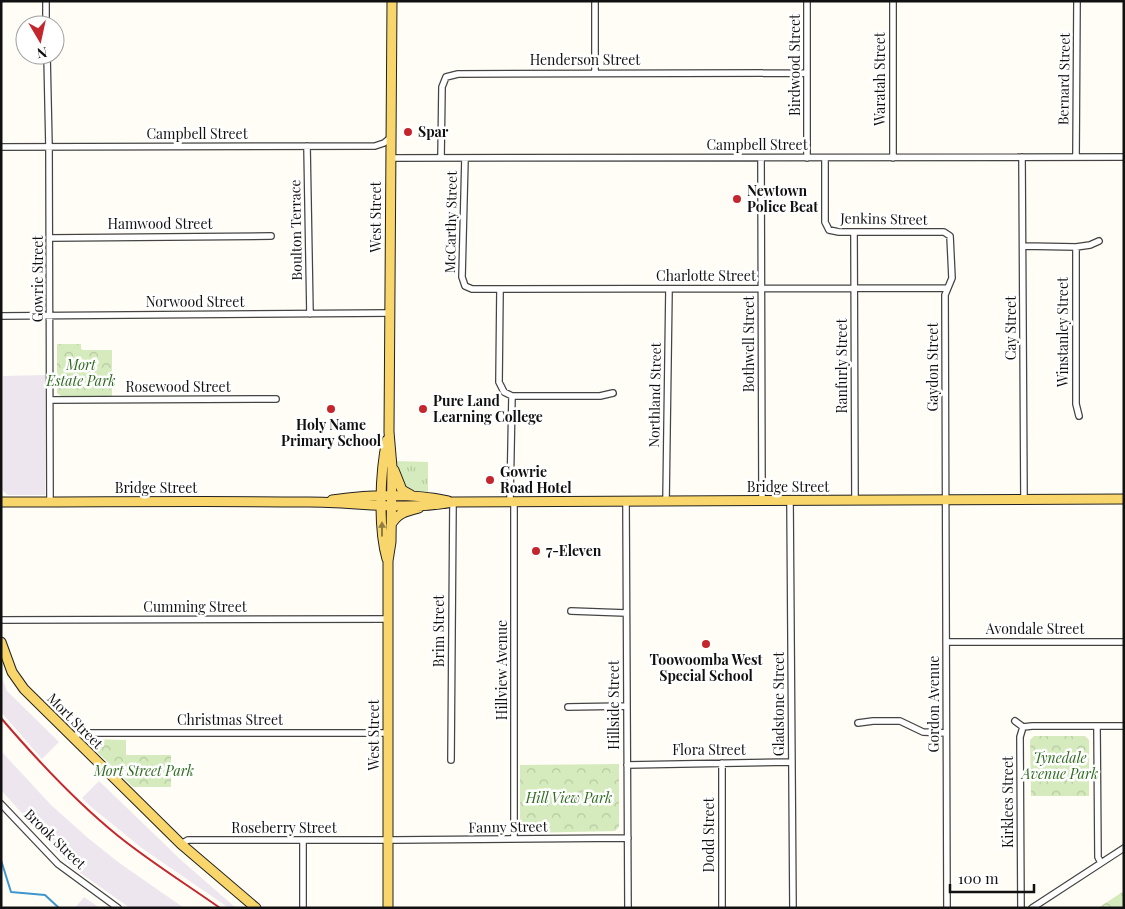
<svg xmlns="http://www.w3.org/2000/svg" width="1125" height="909" viewBox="0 0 1125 909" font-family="'Playfair Display',serif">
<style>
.industrial{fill:#eee6ef}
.grass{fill:url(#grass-tufts)}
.park{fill:url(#park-crowns)}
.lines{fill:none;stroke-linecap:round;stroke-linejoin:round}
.stream{stroke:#3f96cf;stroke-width:2}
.street-casing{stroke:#444;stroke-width:8}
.primary-casing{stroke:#222;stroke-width:11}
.street{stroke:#fff;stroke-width:5.5}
.primary{stroke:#f9d66b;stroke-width:9}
.rail{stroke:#c4262e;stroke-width:2}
.oneway{fill:#917d42}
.poi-dot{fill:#c4262e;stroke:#fff;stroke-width:2}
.labels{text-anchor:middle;stroke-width:5;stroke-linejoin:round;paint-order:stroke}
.street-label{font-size:14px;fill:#111;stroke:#fff}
.poi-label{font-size:14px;font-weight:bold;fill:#111;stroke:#fff;text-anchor:start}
.park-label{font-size:14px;font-style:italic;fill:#2f6b1f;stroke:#fff}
</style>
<defs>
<pattern id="grass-tufts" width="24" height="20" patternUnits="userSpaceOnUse" patternTransform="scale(1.25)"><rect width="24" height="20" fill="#d5ebbd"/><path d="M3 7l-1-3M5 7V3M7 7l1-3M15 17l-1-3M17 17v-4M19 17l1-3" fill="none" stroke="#b6c8a1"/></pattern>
<pattern id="park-crowns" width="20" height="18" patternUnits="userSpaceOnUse" patternTransform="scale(1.25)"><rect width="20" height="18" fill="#d5ebbd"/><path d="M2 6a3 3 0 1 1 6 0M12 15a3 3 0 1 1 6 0" fill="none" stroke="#b6c8a1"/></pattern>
</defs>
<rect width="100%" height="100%" fill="#fffdf5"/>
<path class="industrial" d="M45,375V495H8L3,491V376Z
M1,675L7,691L59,742L42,759L1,712Z
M1,751L51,805L88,838L118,862L184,908H130L72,867L48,843L56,833L34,812L27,819L1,790Z
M99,781L181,860L236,908H229L143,849L90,806L82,798Z
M84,897L100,908H75Z"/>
<path class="grass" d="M396,461L428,462V493H415L405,489L399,474Z"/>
<path class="park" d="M57,344H81V349L83,350H112V396H61L57,393Z
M1034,736H1085L1089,740V796H1031L1030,740Z
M87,739L126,740V755H171V787H133L86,741Z
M619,764V827L615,831L524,833L520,829V765Z
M1124,891V908H1098Z"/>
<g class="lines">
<path class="stream" d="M1,860L11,892L45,895L59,908"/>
<defs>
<path id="street" d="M46,1V25
M595,1V73
M807,1V158
M893,1V158
M47,55L49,147L50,502
M307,146L310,314
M1,147L375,146L384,143L390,138
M1076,156L1077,1
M1022,157L1024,499
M390,158L1124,157
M441,158L442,87L446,77L458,74L807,73
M465,158L462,277L465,286L472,289L947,288
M761,158L762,500
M825,158V222L829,230L839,232H944L950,236L952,278L945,295L947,908
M854,232L855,500
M50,238L271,236
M1023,246L1076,247V404L1079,416
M1076,247L1090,245L1099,241
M500,290L499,382L504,392L512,396H600L613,393
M1,316L389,313
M51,400L276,399
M790,500L793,908
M510,501L512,396
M514,501V839
M626,501L628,908
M666,501L669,289
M571,611L626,613
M1,620L388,619
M946,642H1124
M568,707L627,706
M1015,721L1023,727L1032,726H1124
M858,723L873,721H900L923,732L946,733
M1097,727L1098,857L1101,863
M73,737L80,733H388
M451,760L453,502
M627,765L792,762
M1,804L58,864L118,908
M303,841V908
M181,844L188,840H396L628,838
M722,908V763
M1021,908L1020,737L1023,727
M1032,908L1124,848"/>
<path id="primary" d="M387,440C380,472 378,528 387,559
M394,470L402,490L411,495
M332,500C369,495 411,493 448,501
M1,502C104,502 206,501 309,502C356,502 405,511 453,502L1124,499
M391,525C397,513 407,511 419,508
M1,642L12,672L24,689L181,844L256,908
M388,908V561L391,542L392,467L389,432L392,1"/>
</defs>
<use href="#street" class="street-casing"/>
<use href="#primary" class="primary-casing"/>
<use href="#street" class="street"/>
<use href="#primary" class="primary"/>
<path class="rail" d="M1,718C37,760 74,800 117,835C149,861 186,884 220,908"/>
</g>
<defs><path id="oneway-solid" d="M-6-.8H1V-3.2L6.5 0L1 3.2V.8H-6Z" transform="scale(1.25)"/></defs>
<use class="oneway" href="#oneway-solid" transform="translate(382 529) rotate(-90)"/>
<g class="poi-dot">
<circle cx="408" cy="132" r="5"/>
<circle cx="737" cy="199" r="5"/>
<circle cx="331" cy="409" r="5"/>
<circle cx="423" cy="409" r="5"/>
<circle cx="490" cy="480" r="5"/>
<circle cx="536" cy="551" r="5"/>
<circle cx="706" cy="644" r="5"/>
</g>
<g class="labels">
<g class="street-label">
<text x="585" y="65">Henderson Street</text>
<text transform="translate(795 65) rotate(-90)" y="5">Birdwood Street</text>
<text transform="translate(880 79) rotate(-90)" y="5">Waratah Street</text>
<text transform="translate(1064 79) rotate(-89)" y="5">Bernard Street</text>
<text x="197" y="139">Campbell Street</text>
<text x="757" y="150">Campbell Street</text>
<text transform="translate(376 217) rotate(-90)" y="5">West Street</text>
<text transform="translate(884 219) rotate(1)" y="5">Jenkins Street</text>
<text transform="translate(451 222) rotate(-89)" y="5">McCarthy Street</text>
<text x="160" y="229">Hamwood Street</text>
<text transform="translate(296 230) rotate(-91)" y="5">Boulton Terrace</text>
<text x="706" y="281">Charlotte Street</text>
<text transform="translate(38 279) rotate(-90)" y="5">Gowrie Street</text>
<text x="195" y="307">Norwood Street</text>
<text transform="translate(1011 328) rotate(-90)" y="5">Cay Street</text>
<text transform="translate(1063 332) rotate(-90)" y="5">Winstanley Street</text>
<text transform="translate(749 344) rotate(-90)" y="5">Bothwell Street</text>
<text transform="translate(842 366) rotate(-90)" y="5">Ranfurly Street</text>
<text transform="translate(933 367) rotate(-90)" y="5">Gaydon Street</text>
<text x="178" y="392">Rosewood Street</text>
<text transform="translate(655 395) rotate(-89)" y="5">Northland Street</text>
<text x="788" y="492">Bridge Street</text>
<text x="156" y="493">Bridge Street</text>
<text x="195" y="612">Cumming Street</text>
<text x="1035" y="634">Avondale Street</text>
<text transform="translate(439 631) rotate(-90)" y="5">Brim Street</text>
<text transform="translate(502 670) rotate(-90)" y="5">Hillview Avenue</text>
<text transform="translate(779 704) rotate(-90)" y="5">Gladstone Street</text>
<text transform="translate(934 704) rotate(-90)" y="5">Gordon Avenue</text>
<text transform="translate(614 705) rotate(-90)" y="5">Hillside Street</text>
<text x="230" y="725">Christmas Street</text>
<text transform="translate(75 721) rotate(45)" y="5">Mort Street</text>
<text transform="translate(374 735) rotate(-90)" y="5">West Street</text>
<text x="709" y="755">Flora Street</text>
<text transform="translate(1008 802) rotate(-90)" y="5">Kirklees Street</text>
<text transform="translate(508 827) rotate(-1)" y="5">Fanny Street</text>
<text x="284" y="833">Roseberry Street</text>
<text transform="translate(709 835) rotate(-90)" y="5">Dodd Street</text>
<text transform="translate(55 839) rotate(44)" y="5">Brook Street</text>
</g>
<g class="poi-label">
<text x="418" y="137">Spar</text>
<text x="747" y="196">Newtown<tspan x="747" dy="16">Police Beat</tspan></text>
<text x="433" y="406">Pure Land<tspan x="433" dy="16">Learning College</tspan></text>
<text x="331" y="430" text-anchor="middle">Holy Name<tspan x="331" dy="16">Primary School</tspan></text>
<text x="500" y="477">Gowrie<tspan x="500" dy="16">Road Hotel</tspan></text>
<text x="546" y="556">7-Eleven</text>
<text x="706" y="665" text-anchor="middle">Toowoomba West<tspan x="706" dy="16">Special School</tspan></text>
</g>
<g class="park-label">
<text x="81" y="370">Mort<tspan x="81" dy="16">Estate Park</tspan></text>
<text x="1060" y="763">Tynedale<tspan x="1060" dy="16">Avenue Park</tspan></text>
<text x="144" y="776">Mort Street Park</text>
<text x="569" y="803">Hill View Park</text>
</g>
</g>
<rect width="1125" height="909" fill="none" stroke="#111111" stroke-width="5"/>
<g transform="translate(40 40) rotate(171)"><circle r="24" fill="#ffffff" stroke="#a0a0a0"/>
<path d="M0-4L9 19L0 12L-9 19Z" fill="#c4262e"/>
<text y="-8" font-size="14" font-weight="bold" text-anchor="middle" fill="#111111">N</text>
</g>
<path d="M950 884v8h84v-8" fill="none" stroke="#111111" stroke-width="2.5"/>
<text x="958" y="884" font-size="15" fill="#111111" stroke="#ffffff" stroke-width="4" paint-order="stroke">100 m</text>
</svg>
